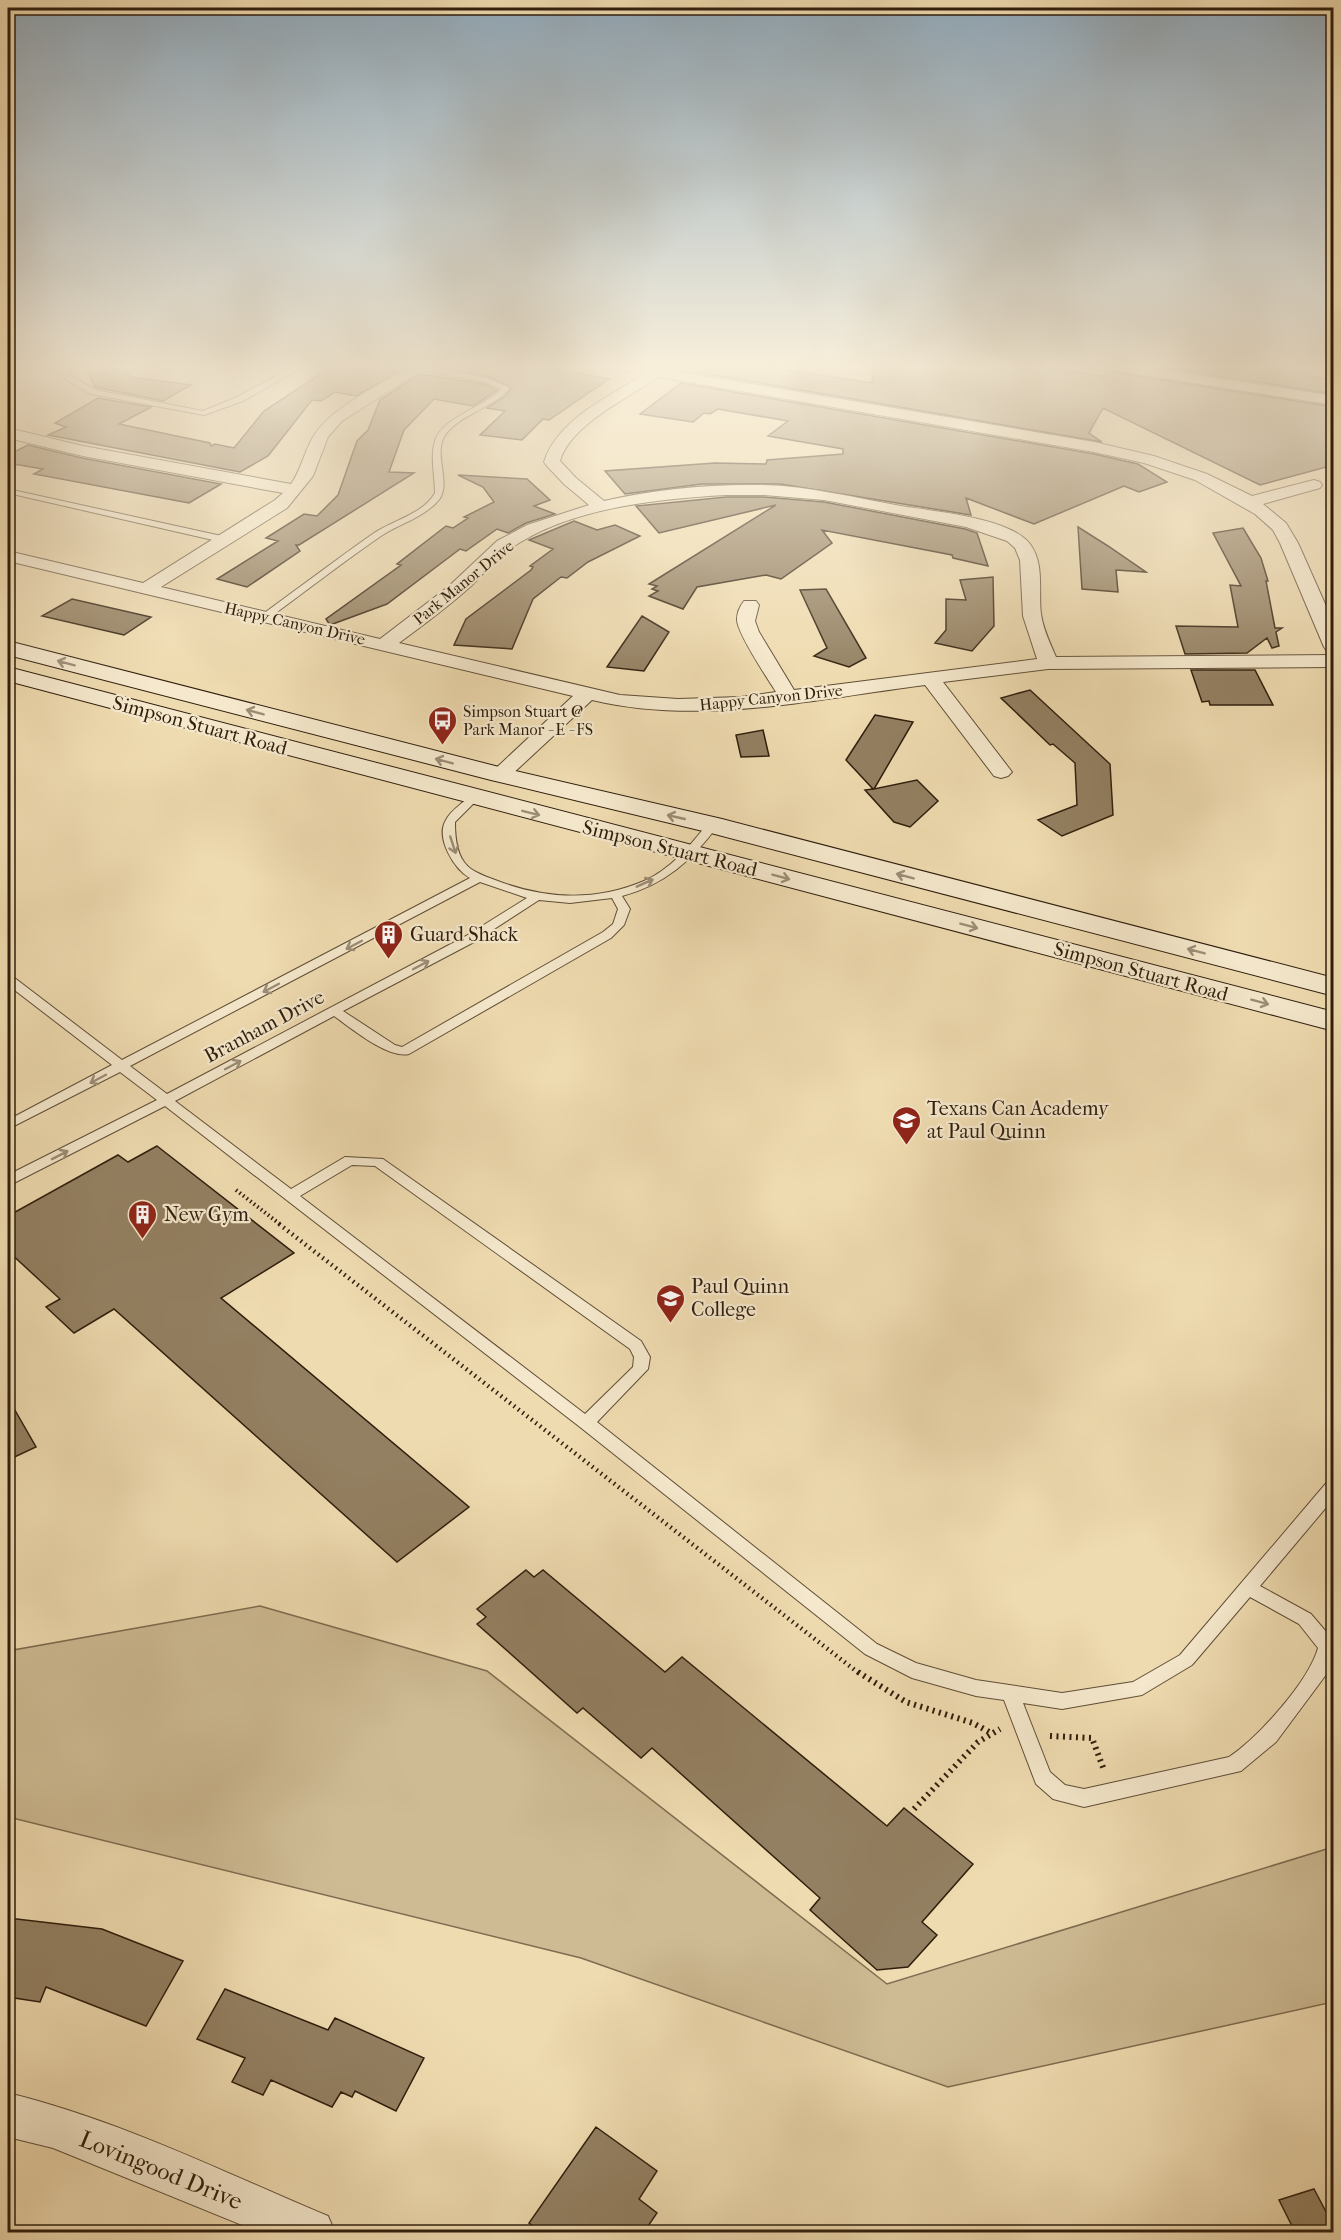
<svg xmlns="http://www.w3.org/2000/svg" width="1341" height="2240" viewBox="0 0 1341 2240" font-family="'IM FELL French Canon',serif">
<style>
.green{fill:#cebb94;stroke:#7e6c50;stroke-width:1.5}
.building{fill:#938062;stroke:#2f1e0d;stroke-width:1.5}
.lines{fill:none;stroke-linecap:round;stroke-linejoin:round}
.lane-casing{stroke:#5f4d36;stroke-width:2}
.street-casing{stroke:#5f4d36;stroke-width:2}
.secondary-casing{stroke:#2f1e0d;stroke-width:2}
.path-far2{stroke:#2f1e0d;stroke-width:4;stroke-dasharray:1.5 3;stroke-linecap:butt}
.path-far1{stroke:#2f1e0d;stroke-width:4.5;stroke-dasharray:1.5 4;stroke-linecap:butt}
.path{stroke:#2f1e0d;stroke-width:6;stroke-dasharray:2 4.5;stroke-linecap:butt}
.lane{fill:#f5e8cc;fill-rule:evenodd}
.street{fill:#f5e8cc;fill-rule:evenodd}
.secondary{fill:#f5e8cc;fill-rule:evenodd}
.oneway{stroke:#9c8d76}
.labels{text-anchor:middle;stroke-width:4.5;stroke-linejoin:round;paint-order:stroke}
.far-street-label{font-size:16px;fill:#2f1e0d;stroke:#f5e8cc}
.far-poi-label{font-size:16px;fill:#2f1e0d;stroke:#f5e8cc;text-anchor:start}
.street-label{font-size:20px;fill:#2f1e0d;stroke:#f5e8cc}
.poi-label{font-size:20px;fill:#2f1e0d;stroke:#f5e8cc;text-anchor:start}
.near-street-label{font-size:24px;fill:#2f1e0d;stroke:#f5e8cc}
</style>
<rect width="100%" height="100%" fill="#efdbb0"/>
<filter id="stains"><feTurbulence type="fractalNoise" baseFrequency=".00333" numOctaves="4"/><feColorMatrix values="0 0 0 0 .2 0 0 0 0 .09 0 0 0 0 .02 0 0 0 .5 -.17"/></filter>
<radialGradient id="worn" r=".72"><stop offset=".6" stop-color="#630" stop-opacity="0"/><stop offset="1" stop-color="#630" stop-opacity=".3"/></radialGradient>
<path class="green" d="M260,1606L487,1671L887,1984L1333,1847V2002L948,2087L581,1958L8,1817V1651Z"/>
<path class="building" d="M109,365H123L130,377L191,385L163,401L95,387L87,372L94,371L91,367Z
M334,365L337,367L364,365L399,371L356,396L335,392L321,401L312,400L268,456L240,472L48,435L66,427L55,423L98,398L151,407L119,424L210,443L211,446L215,444L234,448L264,411Z
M475,365H534L609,379L549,420L543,419L522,440L480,435L505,411L487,408L504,397L512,388L488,376L466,372Z
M706,365H754L872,383L874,365H1029L1106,376V371L1334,407V465L1260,485L1103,408L1089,433L1102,442L696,372Z
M1149,365H1252L1311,374L1310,376L1334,380V394Z
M420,374L484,384L497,390L473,406L434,399L404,430L389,472L414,473L299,545H296L300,551L247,587L217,579L278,541L266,538L304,514L317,516L338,495L357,441L368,430L380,400Z
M681,383L1094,454L1138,464L1167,482L1139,492L1124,486L1034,524L966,498L971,515L780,484H702L625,494L605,471L715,463L766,464L767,460L843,454V449L768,436L788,421L718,409L710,414L704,413L693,422L640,414Z
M28,445L82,458L221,484L189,503L34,474L43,469L8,463V455Z
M458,475L527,479L550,500L534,506L555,514L526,523L508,533L497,529L466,551L460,549L387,604L330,625L326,619L401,565L397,564L446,526L453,528L468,518L464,517L494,502L483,487Z
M726,497H764L824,502L965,529L977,533L988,566L953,558L952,555L822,530L832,543L781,579L766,575L697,587L683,609L649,596L658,591L652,589L657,586L649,584L776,505L659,533L636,506Z
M574,521L597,530L615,525L640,536L588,562L567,578L561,577L533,599L512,649L454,645L466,619L531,570L533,567L530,566L553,549L529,540Z
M1078,527L1108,546L1146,572L1116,570L1118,592L1082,589Z
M1243,528L1261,558L1268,581H1266L1275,628H1282L1276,632L1279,646L1272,648L1267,638L1247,653L1185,654L1176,626L1238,627L1230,585L1241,586L1213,533Z
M993,577L994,626L972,651L935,643L946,630V599L966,600L960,580Z
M826,589L866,658L849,667L814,656L827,648L800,590Z
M72,599L151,617L124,635L42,616Z
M642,616L669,632L644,671L607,667Z
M1191,670H1255L1273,705H1210L1209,701L1202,702Z
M1030,690L1110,764L1113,815L1062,836L1038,820L1077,805L1075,763L1053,744L1050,745L1001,698Z
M875,715L913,722L874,789L917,780L938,801L910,827L894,822L865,790L873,789L846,760Z
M763,730L769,756L741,757L736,735Z
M157,1146L294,1253L221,1298L469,1507L397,1562L114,1309L74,1333L46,1307L60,1299L8,1251V1216L118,1155L128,1162Z
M8,1398L36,1447L8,1460Z
M526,1570L534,1577L543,1570L665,1672L682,1657L887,1826L904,1808L973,1864L922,1922L937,1935L908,1967L877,1970L810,1910L820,1898L652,1748L641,1758L583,1708L577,1713L477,1624L486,1617L477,1609Z
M8,1918L102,1929L183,1961L146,2026L46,1987L40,2002L8,1997Z
M225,1989L328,2030L335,2018L424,2058L396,2111L355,2091L352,2097L341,2092L332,2107L271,2080L263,2095L232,2082L245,2058L197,2039Z
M596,2127L657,2171L639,2199L657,2213L644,2232H541L529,2223Z
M1314,2189L1334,2227V2232H1295L1279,2200Z"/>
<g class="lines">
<defs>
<path id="lane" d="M58,365H66L72,377L96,390L203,411L237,397L297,365H306L243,401L204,415L91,394L66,380Z
M416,365L487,378L510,388C493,408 456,416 444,437C433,457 454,487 436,503C420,519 399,524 381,536C343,562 306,591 269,618H263V614C300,587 337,559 374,533C394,520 423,514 435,493C435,477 430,456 435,441C442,417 485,407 501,389L485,382L416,369Z
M8,489L226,537L230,540L226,543L8,493Z
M474,795L479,798L455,822C455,835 456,851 464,862C471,872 485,876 495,880C544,899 595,902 644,881C671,869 690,846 708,823L712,822L718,825C693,860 664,885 622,896L630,909L624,925L611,938L409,1054C388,1059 351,1028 334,1016L175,1101L291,1189L345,1157L383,1159L641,1341L650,1357L648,1369L597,1422L877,1644L916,1663L976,1680L1062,1693L1133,1682L1180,1655L1328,1481L1334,1480V1498L1260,1586L1311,1614L1334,1641V1656L1328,1672L1276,1742L1241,1771L1084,1807L1053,1799L1036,1784L1004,1700L976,1696L912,1678L865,1654L580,1427L165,1106L8,1186V1175L157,1100L120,1072L8,1129V1120L112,1065L8,985V975L12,976L122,1060L470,878C454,869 435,837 446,820C450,811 463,803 470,796ZM480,882L527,898L466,936L167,1094L130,1066ZM612,898L618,909L613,924L603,932L402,1047L395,1045L343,1011L474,942L539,900L570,903ZM352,1165L375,1166L630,1349L634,1357L633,1367L585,1414L300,1196ZM1250,1597L1299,1624L1318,1648C1309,1681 1258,1738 1229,1757L1084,1789L1065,1785L1050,1772L1023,1703L1062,1709L1142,1695L1192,1665Z"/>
<path id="street" d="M413,365H430L342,421L328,437L313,476L287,508L161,587L380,639L448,587L497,541L527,525L589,505L564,484L546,465L544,462C557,420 609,396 644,375L612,369L605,365H638L654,368L659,365H669L671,368L669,370L1094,442L1154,456L1207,474L1252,496L1314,480L1320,482L1322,485L1320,488L1263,504L1286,523L1298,543L1334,624V653L1327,651L1324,647L1280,543L1273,530L1255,514L1195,480L1144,463L1094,452L659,377C629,397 570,425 560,461L576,478L604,501C656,489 709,484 762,485C810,486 855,498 901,506C932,511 1011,518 1030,544C1045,564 1038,591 1041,614C1043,629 1050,643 1056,657L1334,655V667L1048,669L943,682L1012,772L1008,776L1001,778L994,776L925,685C816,699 701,726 592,700L507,779L500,781L493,779L489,775L493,771L573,696L8,561V551L143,583L275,500L283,493L83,456L8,438V428L83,446L291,484C302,469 304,450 315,434C334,405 383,384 413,365ZM726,495H764L824,500L966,527L1007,541L1015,548L1020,560L1023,616L1037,659L794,690L759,632L755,621L759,605L756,601H744C740,606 737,613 737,619C736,632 768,679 776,692L741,697L678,699L620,695L399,643C423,625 448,607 471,586C483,575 493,560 507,551C566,508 656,499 726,495Z
M1099,365H1134L1334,396V405L1106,369Z
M8,2093C119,2120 223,2172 328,2216L335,2232H259L53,2148L8,2137Z"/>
<path id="secondary" d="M8,641L503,768L722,819L1334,978V996L707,832L491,780L8,655Z
M8,667L1334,1012V1031L8,681Z"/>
</defs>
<use href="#lane" class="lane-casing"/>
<use href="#street" class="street-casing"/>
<use href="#secondary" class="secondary-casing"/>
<path class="path-far2" d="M236,1190L281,1225"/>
<path class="path-far1" d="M279,1224L860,1674"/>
<path class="path" d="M858,1672L906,1702L973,1723L991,1733
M1050,1736L1092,1738L1104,1770
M914,1809L978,1742L1000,1729"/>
<use href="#lane" class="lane"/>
<use href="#street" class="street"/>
<use href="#secondary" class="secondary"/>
</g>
<defs><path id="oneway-shaft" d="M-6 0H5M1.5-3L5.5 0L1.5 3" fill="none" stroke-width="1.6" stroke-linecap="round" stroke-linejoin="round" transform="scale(1.5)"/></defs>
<g class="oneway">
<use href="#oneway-shaft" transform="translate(66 663) rotate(-165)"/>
<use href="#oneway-shaft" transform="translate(255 712) rotate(-165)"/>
<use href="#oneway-shaft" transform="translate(444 761) rotate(-165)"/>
<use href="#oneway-shaft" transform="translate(531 813) rotate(14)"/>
<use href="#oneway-shaft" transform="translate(676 817) rotate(-167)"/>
<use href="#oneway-shaft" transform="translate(453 845) rotate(72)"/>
<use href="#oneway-shaft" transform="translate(905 876) rotate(-165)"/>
<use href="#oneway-shaft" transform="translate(781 877) rotate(15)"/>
<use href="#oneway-shaft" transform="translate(645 883) rotate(-24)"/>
<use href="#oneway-shaft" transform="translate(969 926) rotate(15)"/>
<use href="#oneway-shaft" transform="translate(354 945) rotate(152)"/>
<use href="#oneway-shaft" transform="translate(1196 951) rotate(-165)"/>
<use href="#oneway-shaft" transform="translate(421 965) rotate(-28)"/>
<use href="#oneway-shaft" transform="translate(271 988) rotate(152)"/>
<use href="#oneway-shaft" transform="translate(1260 1002) rotate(15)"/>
<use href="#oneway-shaft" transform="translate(233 1065) rotate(-28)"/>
<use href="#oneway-shaft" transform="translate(98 1079) rotate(152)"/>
<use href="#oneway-shaft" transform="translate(60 1155) rotate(-27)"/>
</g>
<linearGradient id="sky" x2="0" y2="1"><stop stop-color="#91aabc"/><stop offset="0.54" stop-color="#f8efdb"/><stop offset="1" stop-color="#f8efdb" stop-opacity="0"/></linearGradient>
<rect width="1341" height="679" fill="url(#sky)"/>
<defs>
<symbol id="bus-pin" viewBox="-11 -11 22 30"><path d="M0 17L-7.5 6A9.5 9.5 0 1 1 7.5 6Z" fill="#8f2418" stroke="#f5e8cc"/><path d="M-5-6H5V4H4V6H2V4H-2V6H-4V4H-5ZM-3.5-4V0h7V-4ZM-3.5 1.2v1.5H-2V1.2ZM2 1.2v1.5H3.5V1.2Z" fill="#fff"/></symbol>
<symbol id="building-pin" viewBox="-11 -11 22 30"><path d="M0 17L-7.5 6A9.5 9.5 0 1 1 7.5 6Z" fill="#8f2418" stroke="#f5e8cc"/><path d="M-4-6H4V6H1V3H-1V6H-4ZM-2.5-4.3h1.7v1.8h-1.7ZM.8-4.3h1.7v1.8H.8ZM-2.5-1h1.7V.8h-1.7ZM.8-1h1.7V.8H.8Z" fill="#fff"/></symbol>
<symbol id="school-pin" viewBox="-11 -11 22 30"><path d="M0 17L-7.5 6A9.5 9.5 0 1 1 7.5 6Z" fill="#8f2418" stroke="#f5e8cc"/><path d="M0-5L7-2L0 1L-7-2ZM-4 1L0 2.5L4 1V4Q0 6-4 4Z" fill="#fff"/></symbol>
<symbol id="university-pin" viewBox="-11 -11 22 30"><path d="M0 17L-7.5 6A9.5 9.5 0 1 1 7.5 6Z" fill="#8f2418" stroke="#f5e8cc"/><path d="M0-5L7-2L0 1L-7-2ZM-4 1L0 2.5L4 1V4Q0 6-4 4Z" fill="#fff"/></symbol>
</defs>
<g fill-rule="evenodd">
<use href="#bus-pin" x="426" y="704" width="33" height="45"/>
<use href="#building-pin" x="372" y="918" width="33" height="45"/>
<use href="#school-pin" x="890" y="1104" width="33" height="45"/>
<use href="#building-pin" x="126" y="1198" width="33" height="45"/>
<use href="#university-pin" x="654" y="1282" width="33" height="45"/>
</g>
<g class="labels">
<g class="far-street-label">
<text transform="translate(463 582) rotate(-39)" y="6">Park Manor Drive</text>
<text transform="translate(295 623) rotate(13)" y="6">Happy Canyon Drive</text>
<text transform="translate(771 697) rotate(-6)" y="6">Happy Canyon Drive</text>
</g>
<g class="far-poi-label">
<text x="463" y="717">Simpson Stuart @<tspan x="463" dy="18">Park Manor - E - FS</tspan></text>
</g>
<g class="street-label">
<text transform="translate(200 725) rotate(15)" y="7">Simpson Stuart Road</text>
<text transform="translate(670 848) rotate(14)" y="7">Simpson Stuart Road</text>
<text transform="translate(1141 971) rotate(15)" y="7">Simpson Stuart Road</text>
<text transform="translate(264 1026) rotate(-28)" y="7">Branham Drive</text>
</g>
<g class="poi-label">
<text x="410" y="941">Guard Shack</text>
<text x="927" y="1115">Texans Can Academy<tspan x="927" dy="23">at Paul Quinn</tspan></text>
<text x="164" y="1221">New Gym</text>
<text x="691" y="1293">Paul Quinn<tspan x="691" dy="23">College</tspan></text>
</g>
<g class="near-street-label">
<text transform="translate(161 2170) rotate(22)" y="8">Lovingood Drive</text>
</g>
</g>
<rect width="1341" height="2240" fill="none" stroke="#efdbb0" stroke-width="30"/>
<rect x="9" y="9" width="1323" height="2222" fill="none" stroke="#2f1e0d" stroke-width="3"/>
<rect x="15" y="15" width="1311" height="2210" fill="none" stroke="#2f1e0d" stroke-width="1.5"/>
<rect width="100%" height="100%" filter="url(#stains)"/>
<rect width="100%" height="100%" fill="url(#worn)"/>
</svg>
